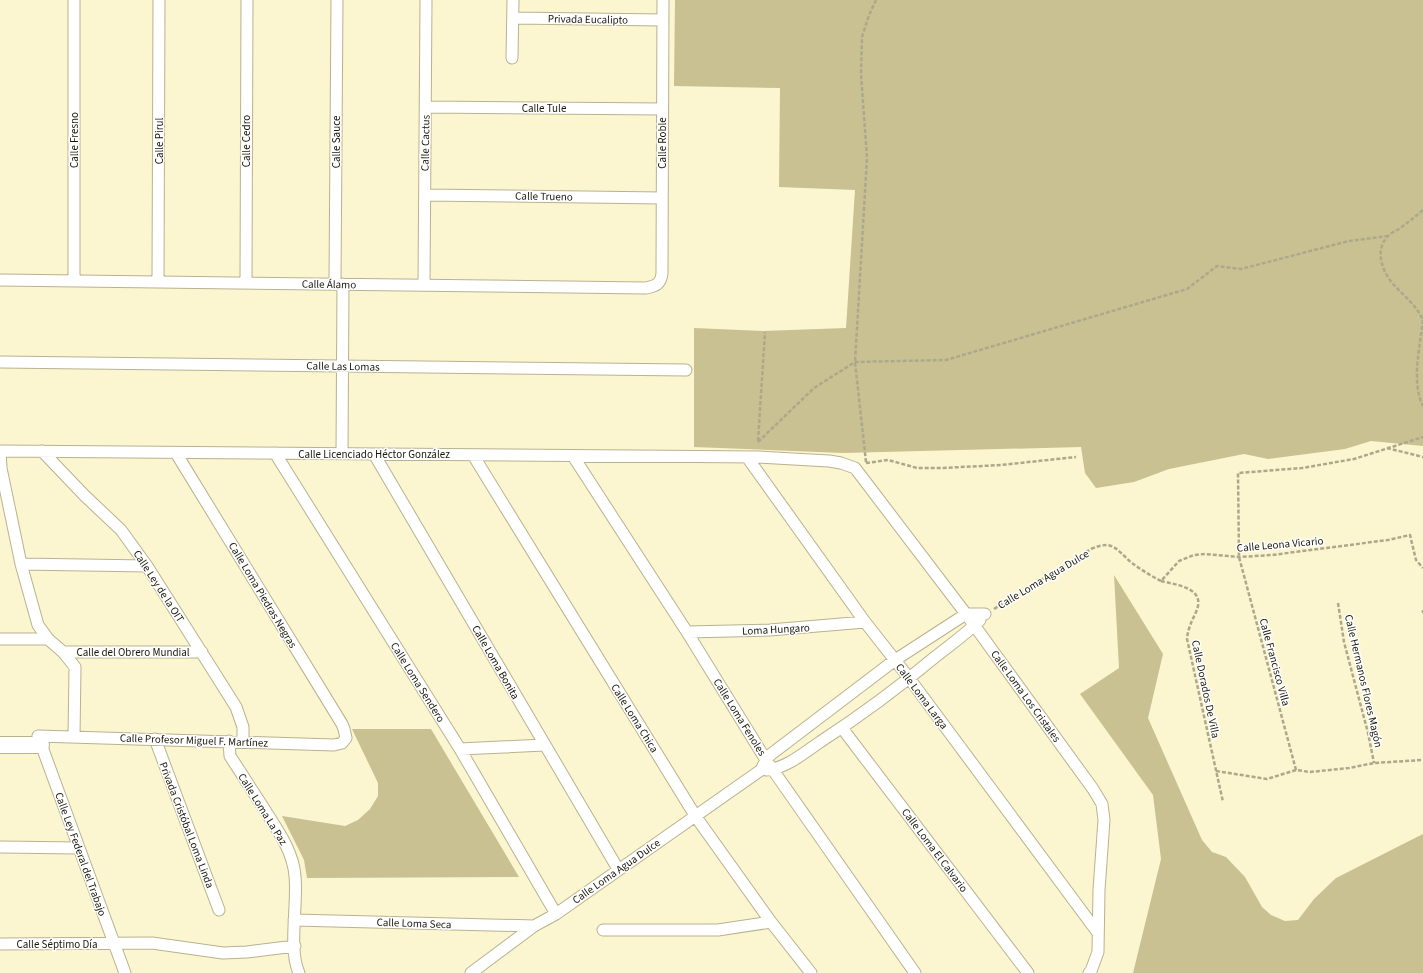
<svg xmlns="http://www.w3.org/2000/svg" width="1423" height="973" viewBox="0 0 1423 973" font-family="'Source Sans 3',sans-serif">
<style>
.green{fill:#c9c192}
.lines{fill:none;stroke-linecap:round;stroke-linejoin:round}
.street-casing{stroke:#b8b28f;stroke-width:13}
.secondary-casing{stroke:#b8b28f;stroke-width:18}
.path{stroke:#ada88c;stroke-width:2.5;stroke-dasharray:4 2;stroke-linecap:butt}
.street{stroke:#fff;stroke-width:11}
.secondary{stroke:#fff;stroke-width:16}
.labels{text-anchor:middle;stroke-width:3;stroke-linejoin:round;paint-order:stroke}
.street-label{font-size:11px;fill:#19170a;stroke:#fff}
</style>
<rect width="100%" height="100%" fill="#fbf5d0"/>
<path class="green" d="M675,0H1423V446L1371,441L1345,449L1268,459L1244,454L1169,469L1134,482L1096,488L1085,473L1081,447L843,453L694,447V328L763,331L846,328L855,190L779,187L780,88L674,86Z
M1114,575L1163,654L1148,718L1202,840L1212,852L1226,857L1245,877L1262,907L1271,915L1285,921L1298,920L1314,899L1336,878L1423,834V973H1133L1161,859L1153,795L1080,694L1119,668Z
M352,729H431L519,877L307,878L304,860L282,816L345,826L358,820L370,809L378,796V783Z"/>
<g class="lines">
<defs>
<path id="street" d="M513,18L663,20
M512,58L513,0
M426,107L662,109
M425,195L662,198
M0,280L646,288C656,286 661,284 662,273L663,0
M74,280V0
M158,282L159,0
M246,283L247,0
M335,284L337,0
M424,285L426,0
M0,362L686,370
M0,451L758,457L829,461L841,463L855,468L966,614L1093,789L1102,804L1104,820L1099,890L1098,952L1091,971L1089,973
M0,451L1,468L21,564L38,625L48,639L63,652L75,667L74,737
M42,451L85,496L121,530L147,566L236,707L243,727V742
M275,453L460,749L556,914
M342,454L343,284
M374,454L618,869
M473,455L696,817L771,922L811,973
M573,456L687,632L766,760L915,973
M747,457L865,622L909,678L1098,933
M21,564L147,566
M687,632L770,630L865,622
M0,639H48
M63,652H202
M842,728L1028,973
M155,739L219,910
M229,741L230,756C241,773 252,790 263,807C276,828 293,850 295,876C298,903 288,949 299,973
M460,749L544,745
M766,770C785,769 804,753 820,742C860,716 898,688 935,657C950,645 966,634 980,620
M0,847L79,848
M294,920L534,926
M603,930H718L771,922
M0,944L152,943L223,953L247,952L295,946
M125,973L38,736L334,745L342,743L346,738L344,729L342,724L176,453
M471,973L534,926L556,914L761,770L766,760L770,755L895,660L966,614H985"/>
<path id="secondary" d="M0,745H41"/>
</defs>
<use href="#street" class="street-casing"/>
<use href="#secondary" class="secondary-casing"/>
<path class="path" d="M1423,210C1415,217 1407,223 1399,229C1395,231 1391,233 1388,236C1374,250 1382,272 1394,285C1405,297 1416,305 1423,320
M1423,320C1420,346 1411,383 1423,406
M758,441L765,332
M758,442L814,388L855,362L946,360L1187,289L1217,266L1241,269L1349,241L1388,236
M1387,448L1423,457
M866,462L855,362L867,158L861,74L862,37L869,15L876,0
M866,463L888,460L917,468H942L1001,465L1076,457
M1161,581C1177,585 1207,588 1196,612C1192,621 1188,628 1187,639L1223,802
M1338,603L1344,642L1368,733L1374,763
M994,609L1091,549C1114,539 1116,550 1132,563C1140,569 1151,576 1161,581L1179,561L1194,555L1205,554L1239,557L1272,555L1388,540L1410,535L1416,560L1423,568
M1423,610V613
M1296,770L1239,557L1238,473L1302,468L1354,459L1423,437
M1216,771L1267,779L1296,770L1310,772L1349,768L1374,763L1423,760"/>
<use href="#street" class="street"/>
<use href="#secondary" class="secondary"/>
</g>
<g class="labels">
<g class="street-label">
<text transform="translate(588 19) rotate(1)" y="4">Privada Eucalipto</text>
<text x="544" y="112">Calle Tule</text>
<text transform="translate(74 140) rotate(-90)" y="4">Calle Fresno</text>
<text transform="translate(159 141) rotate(-90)" y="4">Calle Pirul</text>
<text transform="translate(246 141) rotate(-90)" y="4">Calle Cedro</text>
<text transform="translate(336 142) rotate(-90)" y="4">Calle Sauce</text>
<text transform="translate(425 143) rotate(-89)" y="4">Calle Cactus</text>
<text transform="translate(662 143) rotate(-90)" y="4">Calle Roble</text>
<text transform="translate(544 196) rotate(1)" y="4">Calle Trueno</text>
<text transform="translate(329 284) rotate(1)" y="4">Calle Álamo</text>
<text transform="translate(343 366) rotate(1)" y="4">Calle Las Lomas</text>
<text x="374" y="458">Calle Licenciado Héctor González</text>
<text transform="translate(1280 544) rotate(-5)" y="4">Calle Leona Vicario</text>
<text transform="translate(1043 579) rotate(-31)" y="4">Calle Loma Agua Dulce</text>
<text transform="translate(159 586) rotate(57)" y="4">Calle Ley de la OIT</text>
<text transform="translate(263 595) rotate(59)" y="4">Calle Loma Piedras Negras</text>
<text transform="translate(776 629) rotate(-3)" y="4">Loma Hungaro</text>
<text x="133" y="656">Calle del Obrero Mundial</text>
<text transform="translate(496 662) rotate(60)" y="4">Calle Loma Bonita</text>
<text transform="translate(1275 662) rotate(75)" y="4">Calle Francisco Villa</text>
<text transform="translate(1364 681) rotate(77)" y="4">Calle Hermanos Flores Magón</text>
<text transform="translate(418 682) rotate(58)" y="4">Calle Loma Sendero</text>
<text transform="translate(1206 689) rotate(78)" y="4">Calle Dorados De Villa</text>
<text transform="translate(922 696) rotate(53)" y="4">Calle Loma Larga</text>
<text transform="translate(1026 696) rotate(54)" y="4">Calle Loma Los Cristales</text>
<text transform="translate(740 717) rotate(58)" y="4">Calle Loma Fenoles</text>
<text transform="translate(635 718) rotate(58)" y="4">Calle Loma Chica</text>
<text transform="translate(194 740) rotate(2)" y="4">Calle Profesor Miguel F. Martínez</text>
<text transform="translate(263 809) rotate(58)" y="4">Calle Loma La Paz</text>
<text transform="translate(187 825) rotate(69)" y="4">Privada Cristóbal Loma Linda</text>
<text transform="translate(935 850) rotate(53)" y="4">Calle Loma El Calvario</text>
<text transform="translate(81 854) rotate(70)" y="4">Calle Ley Federal del Trabajo</text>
<text transform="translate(616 871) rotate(-35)" y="4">Calle Loma Agua Dulce</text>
<text transform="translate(414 923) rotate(2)" y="4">Calle Loma Seca</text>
<text x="57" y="948">Calle Séptimo Día</text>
</g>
</g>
</svg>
